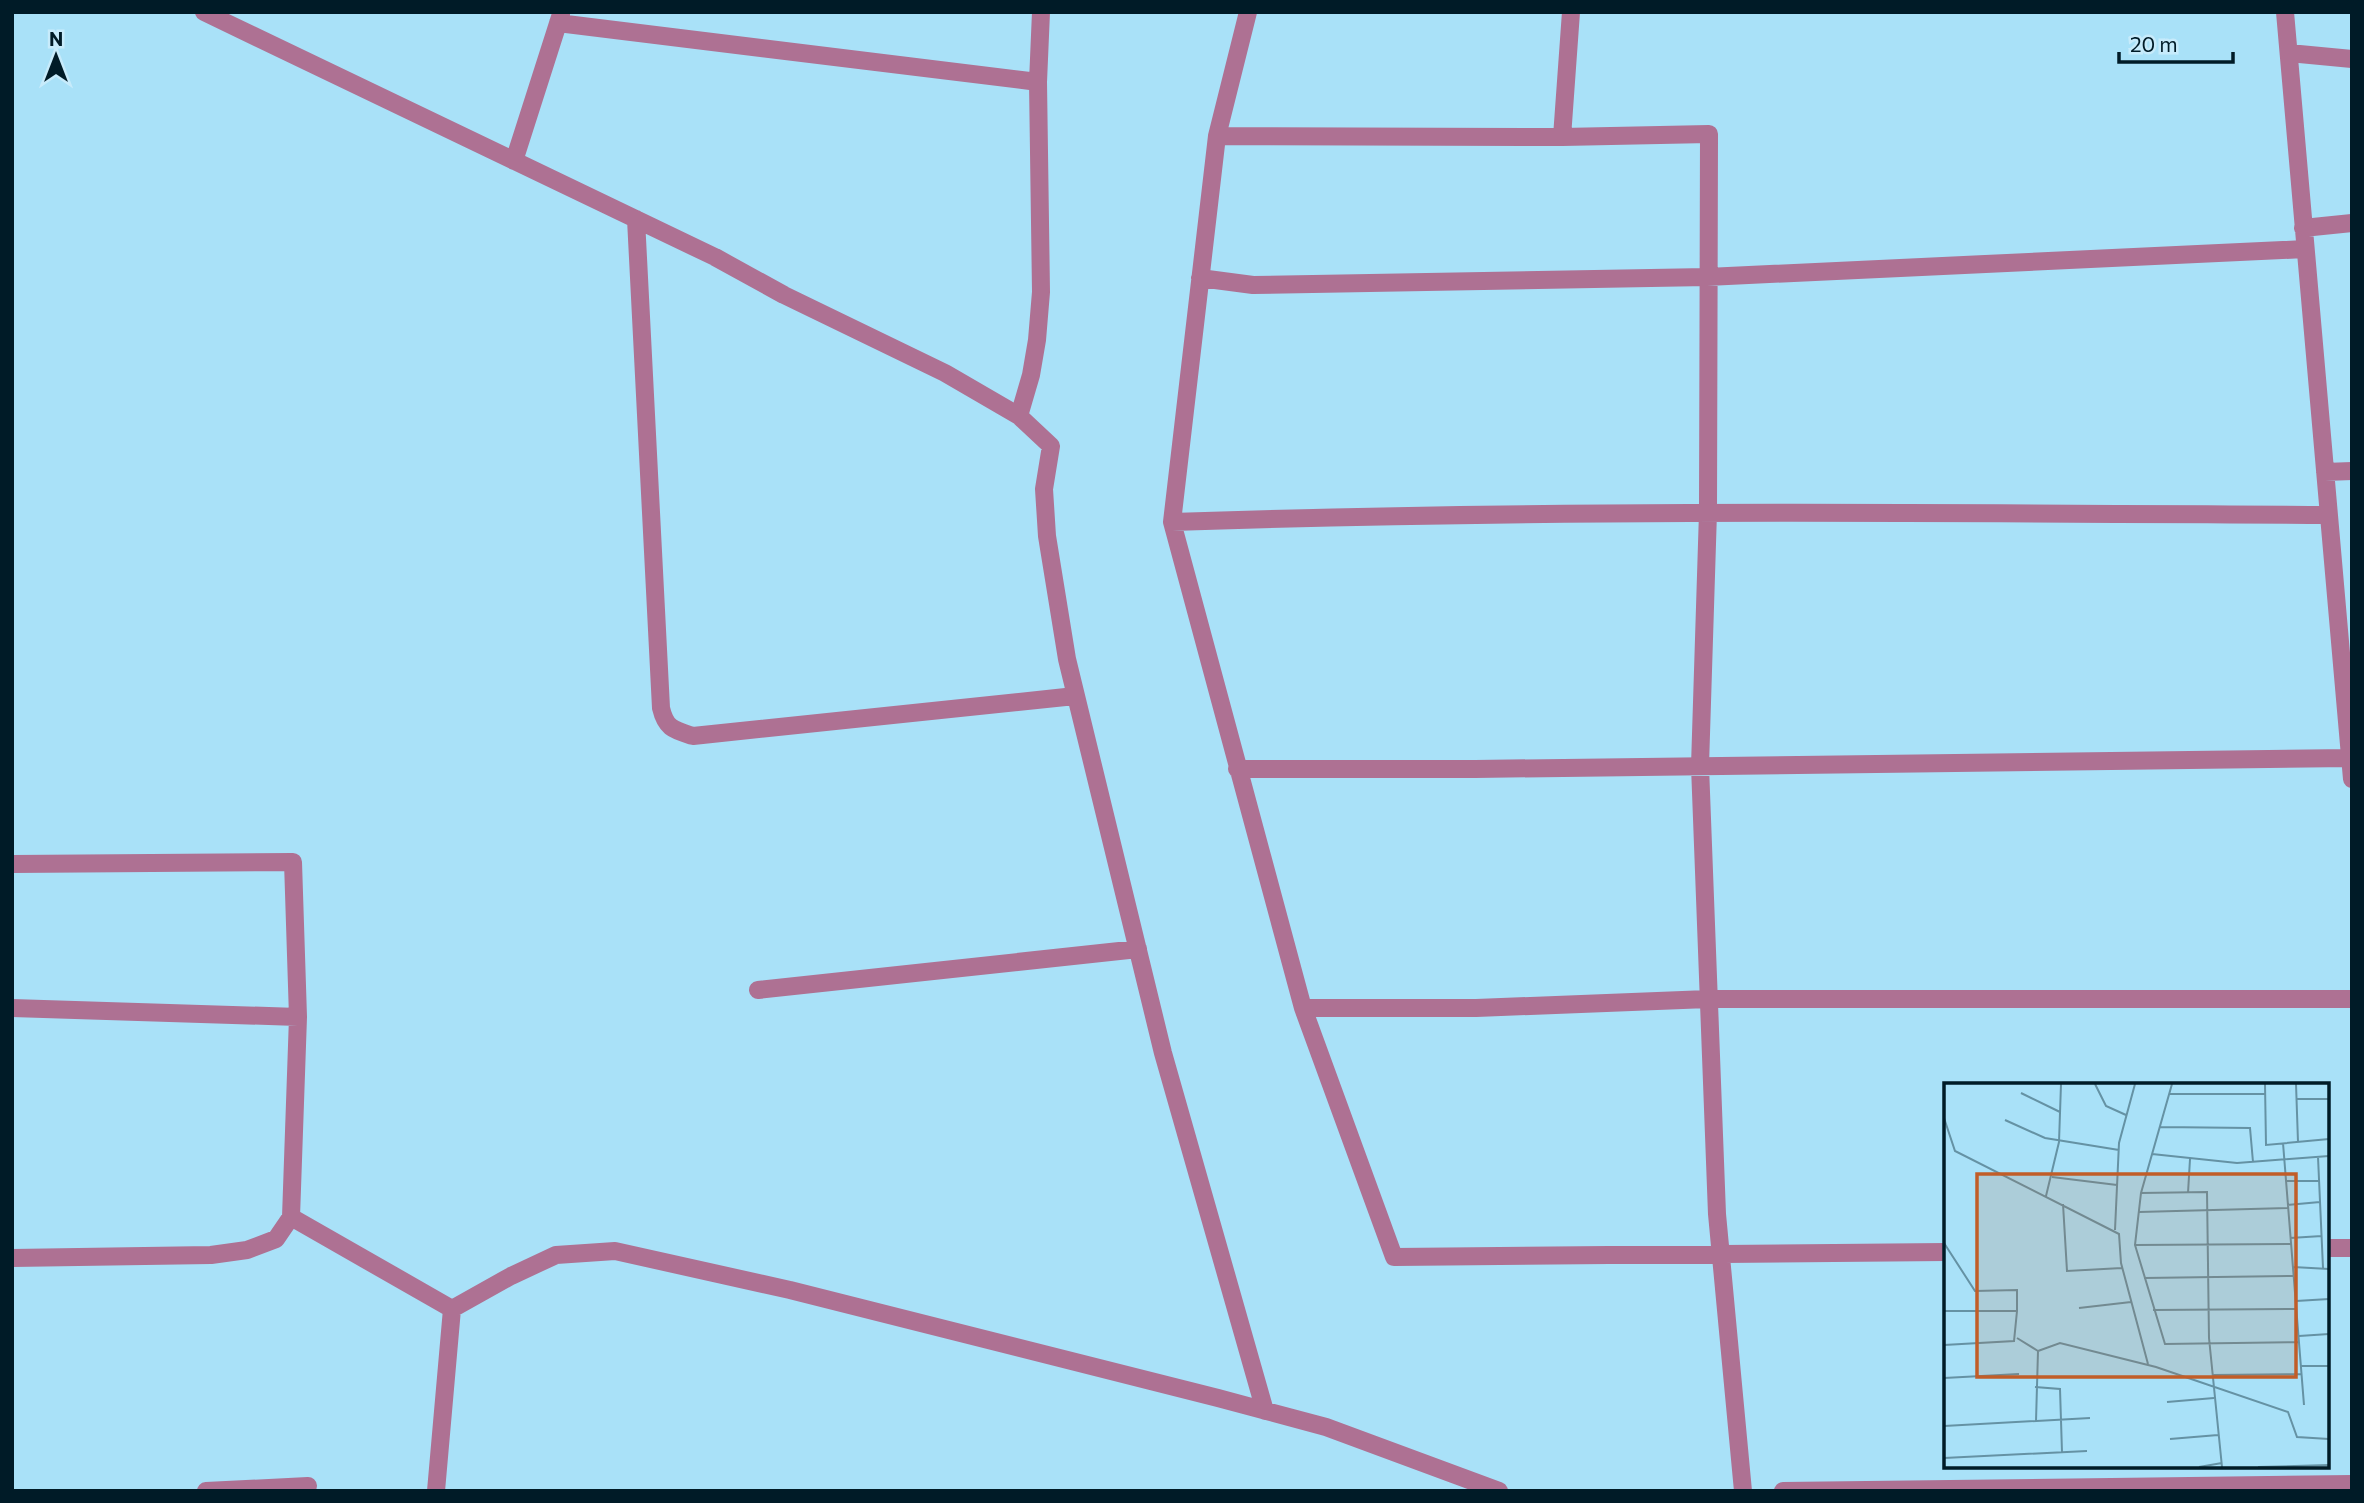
<svg xmlns="http://www.w3.org/2000/svg" width="2364" height="1503" viewBox="0 0 2364 1503" font-family="Commissioner,sans-serif">
<style>
.lines{fill:none;stroke-linecap:round;stroke-linejoin:round}
.minor{stroke:#ae7193;stroke-width:18}
.inset-road{fill:none;stroke:#6592a4;stroke-width:2}
.view{fill:#c15d28;fill-opacity:0.15;stroke:#c15d28;stroke-width:3.5}
.inset-edge{fill:none;stroke:#001b27;stroke-width:3.5}
</style>
<rect width="100%" height="100%" fill="#a9e1f8"/>
<g class="lines">
<path class="minor" d="M204,12L715,257L784,295L945,373L1019,416L1051,446L1044,489L1047,536L1067,659L1163,1053L1265,1411
M1248,12L1217,136L1172,522L1303,1008L1394,1257L1946,1252
M2285,12L2352,779
M558,23L1038,82
M2289,53L2352,59
M1217,136L1562,137L1709,134L1708,512L1700,766L1717,1214L1743,1491
M1562,137L1571,12
M514,161L561,14
M636,219L661,708C666,729 674,730 693,736L1075,696
M2303,228L2352,223
M1200,278L1253,285L1707,277L2305,249
M1019,416L1031,375L1037,340L1041,292L1038,82L1041,12
M2325,472L2352,471
M1172,522C1557,509 1943,513 2329,515
M1237,769H1475L2350,758
M12,864L293,862L298,1017L291,1217L276,1239L247,1250L211,1255L12,1258
M758,990L1138,949
M12,1008L298,1017
M1303,1008H1476L1708,999H2352
M291,1217L452,1309
M2327,1248H2352
M452,1309L511,1276L556,1255L615,1251L790,1290L1218,1398L1326,1427L1499,1491
M206,1491L308,1486
M436,1491L452,1309
M1783,1491L2352,1484"/>
</g>
<g transform="translate(1944 1083)">
<rect width="385" height="385" fill="#a9e1f8"/>
<path class="inset-road" d="M151,1L162,23L182,32M228,1L197,110L191,162L221,261L355,259M321,1L322,62L385,56M352,1L354,59M77,10L116,29M225,11H321M352,16H385M0,35L11,68L175,151L177,180L204,281M61,37L101,55L175,67M216,44L306,45L309,79M339,60L360,322M208,71L293,80L385,73M374,74L379,185M108,94L173,102M342,98H375M197,110L263,109L265,255L278,384M244,110L246,76M102,113L115,59L117,1M119,121L123,188L178,185M343,122L376,119M195,129L344,125M171,147L175,60L191,1M346,155L378,153M0,160L31,208L73,207V228L70,258L0,262M191,162L347,161M349,184L385,186M200,195L350,193M352,218L385,216M135,225L187,219M209,227L353,226M0,228H73M355,253L385,251M73,255L94,268M94,268L116,260L212,284L344,329L353,354L385,356M357,283H385M268,292L357,291M0,295L75,291M91,304L116,306L118,369M223,319L270,315M92,338L94,268M0,343L146,335M226,356L274,352M0,375L143,368M255,384L278,380M314,384L385,382"/>
<path class="view" d="M33,91H352V294H33Z"/>
<rect width="385" height="385" class="inset-edge"/>
</g>
<rect width="2364" height="1503" fill="none" stroke="#001b27" stroke-width="28"/>
<g transform="translate(56 56)" stroke="#c7ebfb" stroke-width="5" paint-order="stroke">
<path d="M0-5L12 26L0 18L-12 26Z" fill="#001b27"/>
<text y="-10" font-size="19" font-weight="bold" text-anchor="middle" fill="#001b27">N</text>
</g>
<path d="M2119 52v10h114v-10" fill="none" stroke="#001b27" stroke-width="3.5"/>
<text x="2130" y="52" font-size="21" fill="#001b27" stroke="#c7ebfb" stroke-width="5" paint-order="stroke">20 m</text>
</svg>
